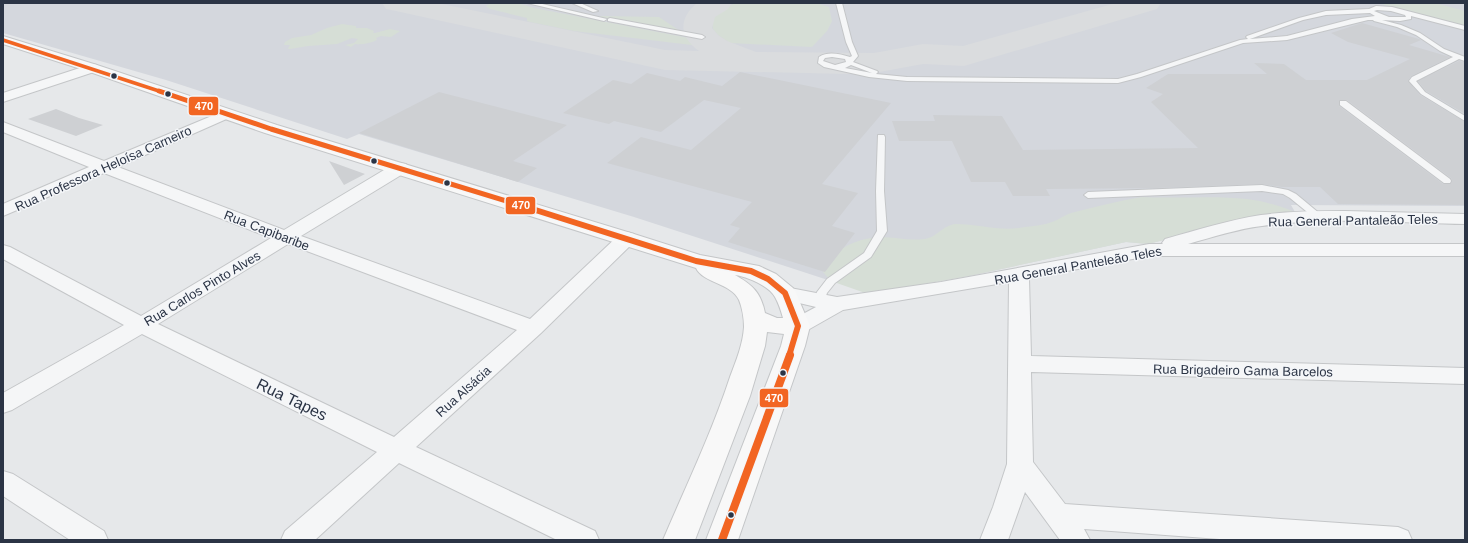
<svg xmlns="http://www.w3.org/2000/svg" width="1468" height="543" viewBox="0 0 1468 543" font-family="Arial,sans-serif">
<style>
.built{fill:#d4d7dd}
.green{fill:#d6ded6}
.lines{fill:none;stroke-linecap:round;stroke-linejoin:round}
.taxiway{fill:#dadcde;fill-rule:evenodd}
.building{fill:#ced0d3;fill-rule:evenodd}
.service-casing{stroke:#c4c6c8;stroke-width:2}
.minor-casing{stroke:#c4c6c8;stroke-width:2}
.secondary-casing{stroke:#c4c6c8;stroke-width:2}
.service{fill:#f5f6f7;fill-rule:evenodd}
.minor{fill:#f5f6f7;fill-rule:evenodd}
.secondary{fill:#f8f8f8;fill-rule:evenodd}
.bus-1-far3-casing{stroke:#f4f6f9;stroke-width:5.5}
.bus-1-far2-casing{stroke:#f4f6f9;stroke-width:8}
.bus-1-far1-casing{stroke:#f4f6f9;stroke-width:9}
.bus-1-casing{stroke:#f4f6f9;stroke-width:10}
.bus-1-far3{stroke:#f26522;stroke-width:3.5}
.bus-1-far2{stroke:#f26522;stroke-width:5}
.bus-1-far1{stroke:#f26522;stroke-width:6}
.bus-1{stroke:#f26522;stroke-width:8}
.bus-dot{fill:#2b3445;stroke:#f4f6f9;stroke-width:1.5}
.labels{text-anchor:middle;stroke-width:3;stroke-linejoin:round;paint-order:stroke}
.street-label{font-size:13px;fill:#2b3445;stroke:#f4f6f9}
.near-street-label{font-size:16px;fill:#2b3445;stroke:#f4f6f9}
.line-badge{stroke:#f4f6f9;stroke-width:1.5}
.badge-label{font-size:11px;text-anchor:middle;font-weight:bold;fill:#fff}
</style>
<rect width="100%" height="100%" fill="#e6e8ea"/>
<path class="built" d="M3,3H1465V206L1291,205L1295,212L1243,220L1148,244L1126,242L969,276L831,281L634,217L359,134L347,139L166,80L3,33Z"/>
<path class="green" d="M491,3H518L534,8L689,38L700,46L574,31L530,22L527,21V18L490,9L486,6Z
M737,3H816L829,7L832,21L827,31L812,47L730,43L718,35L713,29L712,21C718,11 725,6 737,3Z
M1378,3H1435L1465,11V26Z
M601,16L659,17L680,31L600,17Z
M342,24L356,26V28H367L374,31L373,33H375L390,29L400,31L391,37L381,36L376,38L377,40C371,43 362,45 355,44L351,47L345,45L354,43L358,39L352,38L337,44L308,46L290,49H288L290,45H284L285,42L292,38L311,35L327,28Z
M1142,197C1177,199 1212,195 1247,199C1264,201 1279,206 1295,212L1243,220L1148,244L1126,242L969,276L868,294L831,281L823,272C830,249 858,238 881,237C895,237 909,241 924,239C937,238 942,225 956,224C979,224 1001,232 1025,227C1034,226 1044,225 1052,222C1059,220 1064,215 1071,213C1095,207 1118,201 1142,197Z"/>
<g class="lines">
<path class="taxiway" d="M382,3H437L665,50L699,51C679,37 678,19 697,3H732L728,9L715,17L712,28L718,35L727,41L756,52L874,53L923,44L963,46L1116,3H1161L1157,9L964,66L923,64L874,73L849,74L665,70L396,11L386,9Z"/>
</g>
<path class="building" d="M1362,23L1419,39L1421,40L1409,45L1450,57L1411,76L1408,81L1420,95L1465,122V205L1338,204L1320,187H1282L1262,184L1156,188L1046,189L1050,196H1013L1005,182H971L952,141H899L892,121H935L933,115L1002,116L1023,150L1198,148L1151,102L1163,94L1146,88L1168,74H1267L1254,63L1284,64L1306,80H1367L1410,59L1348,42L1331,33ZM1339,100H1347L1451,178L1452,180L1451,184H1443L1339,106Z
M1459,61L1465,62V114L1426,91L1418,81Z
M740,72L891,103L822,184L858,193L832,226L855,233L825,272L728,242L740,228L730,225L752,202L607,163L641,137L691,150L741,108L704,100L661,132L614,121L609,124L563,113L613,80L631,84L647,73L680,81L685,77L722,86Z
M439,92L567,125L513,161L537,168L518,182L359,133Z
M56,109L79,118L103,125L76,136L28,119Z
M329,161L365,174L344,185Z"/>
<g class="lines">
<defs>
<path id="service" d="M527,3H538L607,19L604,21Z
M572,3H580L598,11L593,12Z
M836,3H842L852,42L858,56L853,62L877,71L878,72L876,74L907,77L1118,79L1137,74L1240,40L1248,39L1246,37L1247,36L1299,18L1326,11L1369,9L1376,6L1392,7L1465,26V30L1411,16V19L1400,21L1382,20L1401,25L1420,33L1444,49L1465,57V61L1459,59L1416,81L1425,92L1465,116V121L1421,94L1409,81L1412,77L1453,57L1440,51L1416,35L1397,27L1374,21L1373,20H1368L1287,40L1243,43L1141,77L1118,83L907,81L869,77L824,67L818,63L819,57C828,51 840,54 850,57L852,56L846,42ZM1377,10L1391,11L1405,15L1406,17H1389L1374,11ZM1370,13L1375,16L1352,19L1287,36L1250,39L1303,20L1326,15ZM832,57L845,59L846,62L835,65L823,61L825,58ZM851,65L872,73L845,68Z
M610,18L702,35L705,37L702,39L608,21V19Z
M1340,101H1346L1450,179L1451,181L1450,183H1444L1340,105Z
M878,135H884L885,137L884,191L887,231L871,257L835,283L827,293L824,301L826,307L825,309H817L814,301L817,292L827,279L864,253L877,231L876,191Z
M1262,185L1288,190L1296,194L1325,218L1320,221L1317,220L1290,198L1283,194L1262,191L1088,198L1084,195L1088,192Z"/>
<path id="minor" d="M92,64L97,65L99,68L97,71L3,102V93Z
M226,110L231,111L233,114L231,117L118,167L284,230L394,164L400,163L406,164L408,168L406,172L301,236L530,319L620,234L627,232L634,234L636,238L634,242L541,333L416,447L595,531L599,540H557L399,463L315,540H281L285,531L377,452L142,334L12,410L3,413V393L124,325L3,259V245L10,247L141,316L271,238L104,173L3,216V204L89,167L3,132V122L104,161ZM288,244L517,330L394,437L158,324Z
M1345,211L1465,214V224C1398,223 1328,216 1262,226C1237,229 1213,237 1188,244H1465V256H1149L1029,278L1031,356L1465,368V384L1031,372L1033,462L1065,504L1398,527L1408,531L1412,540H1233L1084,529L1090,540H1060L1025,492L1008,540H980L993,507L1007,464L1009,282L843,310L806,331L798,333L790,331L787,326L790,321L816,307L778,298L775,293L778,288L785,287L837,297L941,282L1149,244H1163L1162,243L1165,239C1197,230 1229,220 1261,215C1289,211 1317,211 1345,211Z
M3,471L13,474L104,531L108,540H70L3,496Z"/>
<path id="secondary" d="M3,36L97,65L277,125L634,234L700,255L759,266L776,274L793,288L796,293L810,326L805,346L738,540H706L781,346L784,334L767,332L765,346L750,396L695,540H663C686,486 712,432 730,377C736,361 743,344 744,327C744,319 742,307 739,300C731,283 703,283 696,268L265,133L87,71L3,44ZM735,275C748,277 769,286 775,297C779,304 781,311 783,318H777L765,313C761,293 753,285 735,275Z"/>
</defs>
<use href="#service" class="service-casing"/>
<use href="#minor" class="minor-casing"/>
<use href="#secondary" class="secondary-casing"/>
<use href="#service" class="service"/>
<use href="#minor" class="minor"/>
<use href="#secondary" class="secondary"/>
<defs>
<path id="bus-1-far3" d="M3,40L162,92"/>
<path id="bus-1-far2" d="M159,91L271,129L529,208"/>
<path id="bus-1-far1" d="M526,207L696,261L751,271L768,279L785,293L798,326L789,356"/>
<path id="bus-1" d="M722,540L790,355"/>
</defs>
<use href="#bus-1-far3" class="bus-1-far3-casing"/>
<use href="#bus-1-far2" class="bus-1-far2-casing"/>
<use href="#bus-1-far1" class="bus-1-far1-casing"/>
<use href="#bus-1" class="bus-1-casing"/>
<use href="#bus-1-far3" class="bus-1-far3"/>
<use href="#bus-1-far2" class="bus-1-far2"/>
<use href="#bus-1-far1" class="bus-1-far1"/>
<use href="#bus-1" class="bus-1"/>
</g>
<g class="bus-dot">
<circle cx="114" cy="76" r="3.5"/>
<circle cx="168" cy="94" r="3.5"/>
<circle cx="374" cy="161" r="3.5"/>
<circle cx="447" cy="183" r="3.5"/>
<circle cx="783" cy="373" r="3.5"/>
<circle cx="731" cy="515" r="3.5"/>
</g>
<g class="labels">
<g class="street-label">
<text transform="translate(103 168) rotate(-24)" y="5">Rua Professora Heloísa Carneiro</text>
<text transform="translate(1353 220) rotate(-1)" y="5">Rua General Pantaleão Teles</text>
<text transform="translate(267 230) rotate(21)" y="5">Rua Capibaribe</text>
<text transform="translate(1078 265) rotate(-10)" y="5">Rua General Panteleão Teles</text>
<text transform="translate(202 288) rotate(-31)" y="5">Rua Carlos Pinto Alves</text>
<text transform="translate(1243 370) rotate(1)" y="5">Rua Brigadeiro Gama Barcelos</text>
<text transform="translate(463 391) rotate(-42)" y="5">Rua Alsácia</text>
</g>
<g class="near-street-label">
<text transform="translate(292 399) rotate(26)" y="6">Rua Tapes</text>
</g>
</g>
<g class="line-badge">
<rect x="188" y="96" width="31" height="20" rx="4" fill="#f26522"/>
<rect x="505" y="196" width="31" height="19" rx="4" fill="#f26522"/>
<rect x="759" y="388" width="30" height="20" rx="4" fill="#f26522"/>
</g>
<g class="badge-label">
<text x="204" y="110">470</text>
<text x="521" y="209">470</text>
<text x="774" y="402">470</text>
</g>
<rect width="1468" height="543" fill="none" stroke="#2b3445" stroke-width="8"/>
</svg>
